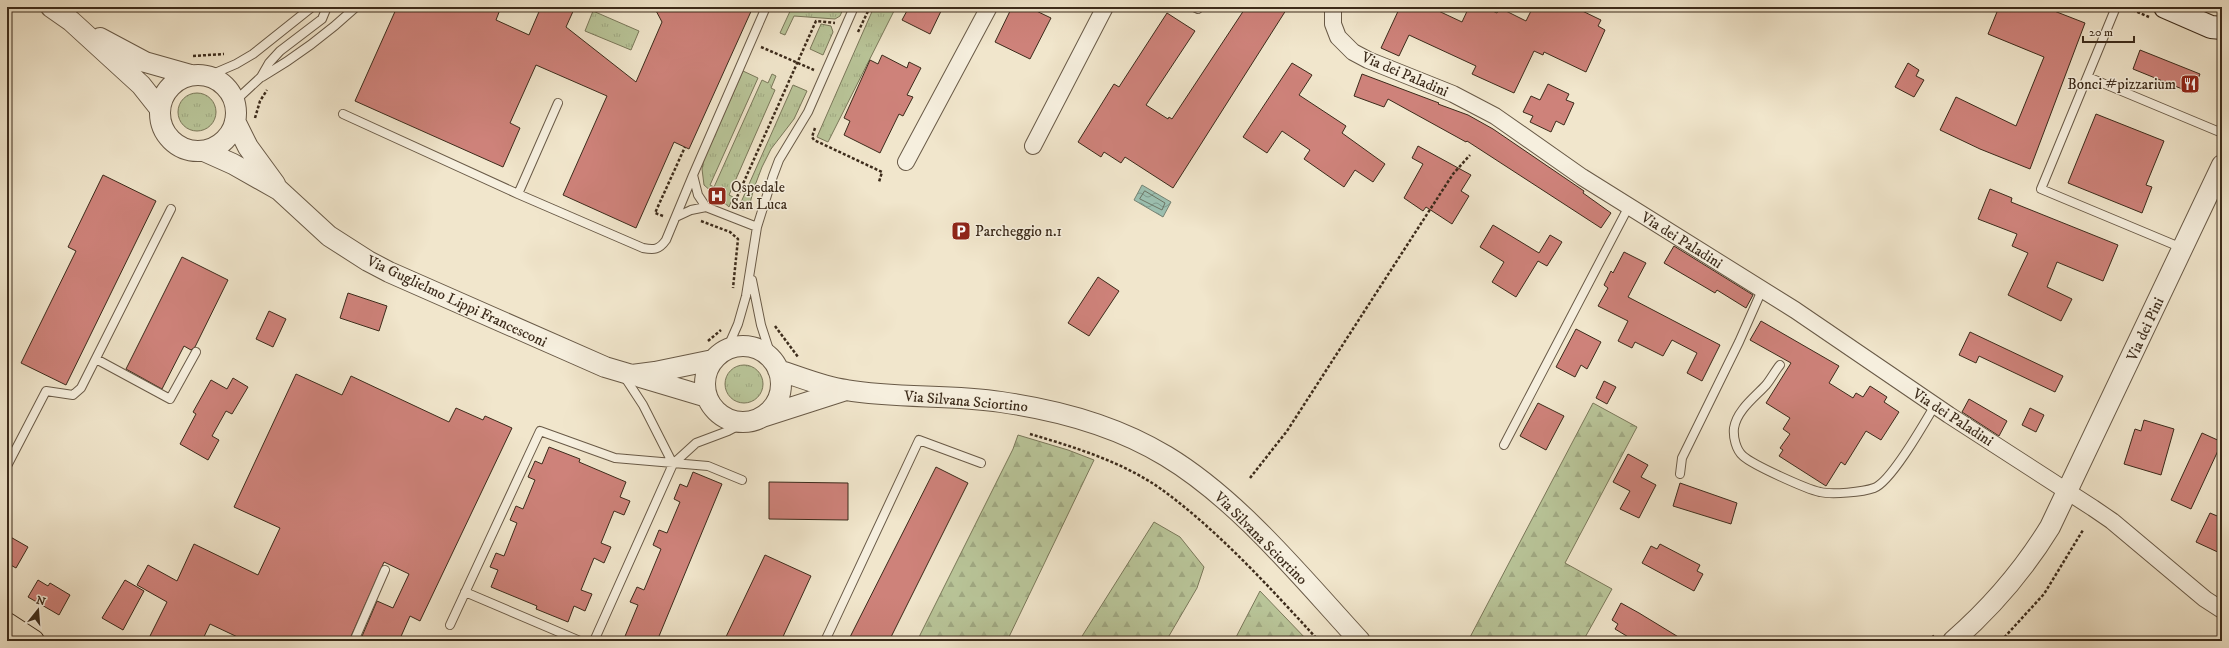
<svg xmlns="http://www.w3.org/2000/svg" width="2229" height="648" viewBox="0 0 2229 648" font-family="'IM FELL DW Pica',serif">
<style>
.grass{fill:url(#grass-tufts);stroke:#7a785a}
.forest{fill:url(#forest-firs);stroke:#7a785a}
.water{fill:url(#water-waves);stroke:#768475}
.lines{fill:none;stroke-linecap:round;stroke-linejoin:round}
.shore{stroke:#6c7666;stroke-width:1}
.building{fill:#ce827a;stroke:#3c2b1b}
.service-casing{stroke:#695a47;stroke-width:10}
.minor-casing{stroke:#695a47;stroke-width:18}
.tertiary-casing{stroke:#695a47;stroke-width:22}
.secondary-casing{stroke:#3c2b1b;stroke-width:24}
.primary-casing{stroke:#3c2b1b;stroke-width:24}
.path{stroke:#3c2b1b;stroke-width:2.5;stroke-dasharray:3 2;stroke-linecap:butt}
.service{stroke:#f6efde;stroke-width:8}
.minor{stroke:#f6efde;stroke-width:16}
.tertiary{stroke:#f6efde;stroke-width:20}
.secondary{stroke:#f6efde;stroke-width:22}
.primary{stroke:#f1e6cc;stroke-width:22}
.labels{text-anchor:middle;stroke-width:3;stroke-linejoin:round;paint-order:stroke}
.street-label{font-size:15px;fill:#3c2b1b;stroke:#f6efde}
.poi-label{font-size:15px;fill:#3c2b1b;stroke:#f6efde;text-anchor:start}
</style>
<defs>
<pattern id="grass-tufts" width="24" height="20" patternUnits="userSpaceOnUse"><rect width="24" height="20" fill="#b9c599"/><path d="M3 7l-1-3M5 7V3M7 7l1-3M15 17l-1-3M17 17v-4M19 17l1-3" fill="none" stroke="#a0a983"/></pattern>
<pattern id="forest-firs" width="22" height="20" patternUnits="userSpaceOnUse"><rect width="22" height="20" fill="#b9c599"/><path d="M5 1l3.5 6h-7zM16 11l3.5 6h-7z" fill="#a0a983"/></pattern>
<pattern id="water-waves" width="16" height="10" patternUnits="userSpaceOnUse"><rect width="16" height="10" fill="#9cc0b1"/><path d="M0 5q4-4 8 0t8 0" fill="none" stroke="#809c8f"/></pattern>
</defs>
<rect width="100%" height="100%" fill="#f1e6cc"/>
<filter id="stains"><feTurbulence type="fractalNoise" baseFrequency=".005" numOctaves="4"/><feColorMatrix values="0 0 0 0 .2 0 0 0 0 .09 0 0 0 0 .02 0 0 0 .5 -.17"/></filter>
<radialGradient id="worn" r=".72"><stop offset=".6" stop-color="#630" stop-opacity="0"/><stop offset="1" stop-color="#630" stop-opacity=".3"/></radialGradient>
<path class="grass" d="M792,7H844L840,16L835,19L794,16L785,35L780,33Z
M874,7H896L828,142L817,137Z
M593,11L639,31L631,50L585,31Z
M821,24L831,26L833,32L823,55L810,49Z
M743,71L758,78L710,185L714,187L762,80L768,83L772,74L776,76L771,88L775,90L729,195L733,197L729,207L704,185L702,169L704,159Z
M793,85L807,91L794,119L771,149L762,167L754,188L749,207L744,210L738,209Z
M178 112a19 19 0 1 1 38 0a19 19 0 1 1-38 0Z
M725 384a19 19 0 1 1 38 0a19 19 0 1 1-38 0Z"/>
<path class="forest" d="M1593,403L1637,427L1565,563L1612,589L1583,641H1468Z
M1018,435L1068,450L1094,460L1007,641H917L1013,449Z
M1154,522L1180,537L1204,567L1197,588L1166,641H1079Z
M1260,591L1308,641H1234Z"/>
<path class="water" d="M1142,185L1171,202L1163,217L1134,200Z"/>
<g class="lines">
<path class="shore" d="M1145,191L1165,203L1162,210L1140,199Z"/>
</g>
<path class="building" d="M397,7H501L496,20L529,35L541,7H575L566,27L636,82L662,22L654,7H753L689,149L674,142L636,228L563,195L607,96L536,65L510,123L520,128L503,167L355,101Z
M909,7H943L930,34L902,20Z
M1012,7H1028L1051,18L1030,59L995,42Z
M1246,7H1288L1173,188L1125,157L1121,163L1104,152L1101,157L1078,142L1114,84L1119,87L1167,13L1195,31L1146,105L1168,119L1169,117L1172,119Z
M1400,7H1430L1462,22L1469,7H1484L1497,13L1500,8L1526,21L1533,7H1574L1601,20L1598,26L1605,30L1586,72L1544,52L1543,55L1534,51L1514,93L1472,74L1476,66L1409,35L1399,56L1381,48Z
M1999,7H2044L2085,23L2030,169L1980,149L1940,130L1956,97L2016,126L2044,57L1988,34Z
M2140,50L2200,74L2192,93L2133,69Z
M882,55L907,68L909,62L921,68L907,95L913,97L903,116L899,114L880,153L844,135L850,121L844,118L870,60L878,64Z
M1292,63L1312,75L1299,95L1346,126L1342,133L1385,164L1373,182L1355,170L1344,187L1304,159L1310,150L1282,131L1267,153L1243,137Z
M1908,63L1919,70L1916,76L1924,80L1914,97L1895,87Z
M1362,74L1439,103L1438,104L1468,115L1493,129L1584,191L1583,193L1611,213L1601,228L1467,141L1466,142L1388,99L1384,107L1354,96Z
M1548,84L1569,94L1566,100L1574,103L1564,125L1556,121L1551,132L1530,122L1533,116L1523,112L1531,96L1540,100Z
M2096,114L2164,141L2146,185L2152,187L2142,213L2068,183Z
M1418,146L1471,175L1461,191L1469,196L1452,224L1426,207L1423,211L1404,198L1423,164L1412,158Z
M103,175L156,201L66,385L21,363L76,251L68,247Z
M1990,189L2012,198L2011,202L2118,245L2103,281L2057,262L2047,287L2072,299L2061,321L2008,295L2028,253L2012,246L2017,234L1978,219Z
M1493,225L1539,253L1550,235L1562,242L1547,266L1538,261L1516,297L1492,282L1504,262L1480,247Z
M1674,246L1753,295L1746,308L1717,290L1715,293L1664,263Z
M1624,252L1646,263L1628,297L1720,345L1702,381L1687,373L1697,353L1672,340L1663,356L1635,342L1632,348L1618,341L1628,321L1598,306L1608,288L1604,285L1611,271L1613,273Z
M182,257L228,280L195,347L191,350L184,346L162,389L126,369Z
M1098,277L1119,291L1089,336L1068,323Z
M348,293L387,306L379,331L340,318Z
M269,311L286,319L273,347L256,339Z
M1761,321L1839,366L1829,383L1853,398L1856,393L1863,397L1870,386L1887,397L1884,402L1899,412L1881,440L1866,431L1845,465L1841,462L1826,486L1779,456L1783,450L1780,448L1790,434L1783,429L1790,418L1766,403L1791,363L1750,340Z
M1576,329L1601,342L1587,369L1581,365L1575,377L1556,367Z
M1970,332L2063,376L2055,392L1979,356L1976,363L1959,355Z
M296,374L342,395L351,376L449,422L456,408L483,420L485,416L512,428L420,621L410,616L399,641H360L377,601L393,608L409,574L384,562L349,641H246L210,624L202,641H161L150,636L167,602L137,585L148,565L177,581L194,544L258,575L280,528L234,507Z
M233,378L248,387L232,414L226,411L212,436L219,440L208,460L180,444L196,414L193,412L211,380L227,389Z
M1604,381L1616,387L1607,404L1596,398Z
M1969,399L2007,421L1999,436L1962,412Z
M1538,403L1564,416L1546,450L1520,436Z
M2030,408L2044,415L2036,432L2022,425Z
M2144,420L2174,429L2161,475L2124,464L2135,429L2141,431Z
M2202,433L2222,442L2191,509L2171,500Z
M549,447L580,459L579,462L626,482L620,497L630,501L624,515L614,511L601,543L611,547L604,563L594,558L581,590L592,594L585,611L574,606L568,622L536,609L537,606L491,587L498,570L490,567L496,553L504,556L517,523L510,520L516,506L523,509L535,480L528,477L535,461L542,464Z
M1628,454L1648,465L1641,477L1656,485L1639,518L1620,509L1630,491L1613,482Z
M936,467L968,483L889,641H848Z
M693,472L722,484L657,641H623L638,605L630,602L637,587L644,590L661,549L653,545L659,530L667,533L680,502L674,499L680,484L687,487Z
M769,482L848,483V520L769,519Z
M1680,483L1737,503L1731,524L1673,506Z
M2210,513L2222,518V554L2196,542Z
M7,535L28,547L16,568L7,563Z
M1660,544L1700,565L1697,571L1703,574L1694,591L1642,563L1651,546L1657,549Z
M765,555L811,576L781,641H724Z
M38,580L48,586L50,583L70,595L59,615L28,597Z
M125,580L144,591L123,630L102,618Z
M1621,603L1639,613L1685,641H1635L1615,629L1618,624L1612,620Z"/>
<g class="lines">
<defs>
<path id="service" d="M1194,7L1198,9
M2116,7L2041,189L2182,248
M208,76L236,64L253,54L312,7
M262,77C296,57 327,34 356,7
M2088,77L2222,133
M234,102L261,77L269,63L280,51L322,19L327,7
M343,114L518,194L643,248C654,250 659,250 666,240L693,175
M518,194L558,103
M676,217L691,210L706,207
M757,227L706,207L698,195L693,175L766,7
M752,280L761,325L772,359
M727,349L738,324L746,296L757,227L773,176L779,160L808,112L854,7
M96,359L170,399L196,352
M1780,365C1775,371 1771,379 1766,385C1755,397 1737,410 1734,428C1733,437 1736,450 1743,456C1753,465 1806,489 1820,492C1832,495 1863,492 1874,488C1891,482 1925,422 1935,405
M624,376L643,405L673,464L696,443L728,431L747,421
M1504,445L1629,206
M7,466L46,391L73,395L81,388L171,209
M1680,474L1682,458L1739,342L1762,290
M465,592L580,641
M450,625L540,431L615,458L708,466L742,480
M354,641L385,570
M594,641L673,464
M825,641L919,440L981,463"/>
<path id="minor" d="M1333,7V24L1338,37L1353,52L1368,60L1453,94L1495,116L1582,177L1795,310L1949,415L2093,508L2112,521L2205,599L2222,610
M1033,146L1105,7
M906,162L989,7"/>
<path id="tertiary" d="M51,7L71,21L141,85L160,109
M100,38L145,62L191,75
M160 113a38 38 0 1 1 76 0a38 38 0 1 1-76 0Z
M235,121L248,147L275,184
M204,151L233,164L279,190L329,236L368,261L389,272L605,367L632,375L655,372L713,360
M705 384a38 38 0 1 1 76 0a38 38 0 1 1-76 0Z
M778,370C800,377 823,387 846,390C897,399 950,394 1001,402C1058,410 1115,425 1166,456C1239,500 1302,578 1360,641
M640,377L707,397
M762,417L846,390
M1953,641C1992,607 2023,571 2050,527L2222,165"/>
<path id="secondary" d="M2165,7L2211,27L2222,28"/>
<path id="primary" d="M7,624L33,641"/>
</defs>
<use href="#service" class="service-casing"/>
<use href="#minor" class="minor-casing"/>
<use href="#tertiary" class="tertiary-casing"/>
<use href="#secondary" class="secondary-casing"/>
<use href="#primary" class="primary-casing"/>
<path class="path" d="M2128,8L2149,17
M858,32L870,7
M761,47L814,70
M2218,48L2222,53
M193,56L224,54
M255,118L260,101L267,90
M815,128L812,137L814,140L882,172L879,182
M733,206L816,21L835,23
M663,216L655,213L685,147
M701,221L730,232L738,239L733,288
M775,326L798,357
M708,341L721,330
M1030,434C1074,447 1123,462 1161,489C1218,530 1272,590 1319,641
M1250,478L1287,431L1453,174L1470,155
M1928,641L1935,635
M2001,641L2044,594L2083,530"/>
<use href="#service" class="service"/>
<use href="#minor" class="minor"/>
<use href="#tertiary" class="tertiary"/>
<use href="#secondary" class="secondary"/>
<use href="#primary" class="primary"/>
</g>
<defs>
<symbol id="restaurant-square" viewBox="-11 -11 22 22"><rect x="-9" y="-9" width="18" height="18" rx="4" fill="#8f2418" stroke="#f6efde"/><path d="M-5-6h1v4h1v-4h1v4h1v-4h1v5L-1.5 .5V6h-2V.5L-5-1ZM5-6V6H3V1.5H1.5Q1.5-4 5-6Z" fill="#fff"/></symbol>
<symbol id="hospital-square" viewBox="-11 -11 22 22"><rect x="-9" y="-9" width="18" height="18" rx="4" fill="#8f2418" stroke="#f6efde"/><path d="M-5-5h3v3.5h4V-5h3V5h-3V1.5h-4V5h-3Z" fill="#fff"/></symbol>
<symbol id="parking-square" viewBox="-11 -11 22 22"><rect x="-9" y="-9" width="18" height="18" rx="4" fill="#8f2418" stroke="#f6efde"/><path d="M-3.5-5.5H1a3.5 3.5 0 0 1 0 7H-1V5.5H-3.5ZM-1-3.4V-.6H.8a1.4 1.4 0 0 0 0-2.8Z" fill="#fff"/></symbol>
</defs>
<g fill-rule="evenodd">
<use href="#restaurant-square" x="2179" y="73" width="22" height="22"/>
<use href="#hospital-square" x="706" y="185" width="22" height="22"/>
<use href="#parking-square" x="950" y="220" width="22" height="22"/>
</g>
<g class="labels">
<g class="street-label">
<text transform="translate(1405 74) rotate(23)" y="5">Via dei Paladini</text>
<text transform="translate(1682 240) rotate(32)" y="5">Via dei Paladini</text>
<text transform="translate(457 301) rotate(25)" y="5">Via Guglielmo Lippi Francesconi</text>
<text transform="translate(2145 329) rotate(-65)" y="5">Via dei Pini</text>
<text transform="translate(966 401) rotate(5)" y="5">Via Silvana Sciortino</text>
<text transform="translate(1953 417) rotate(33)" y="5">Via dei Paladini</text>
<text transform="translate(1261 538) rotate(45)" y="5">Via Silvana Sciortino</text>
</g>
<g class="poi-label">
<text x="2176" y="89" text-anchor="end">Bonci #pizzarium</text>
<text x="731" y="192">Ospedale<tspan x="731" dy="17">San Luca</tspan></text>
<text x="975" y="236">Parcheggio n.1</text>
</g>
</g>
<rect width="2229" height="648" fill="none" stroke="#f1e6cc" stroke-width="24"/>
<rect x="8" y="8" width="2213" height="632" fill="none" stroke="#3c2b1b" stroke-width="2"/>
<rect x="12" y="12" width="2205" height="624" fill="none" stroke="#3c2b1b"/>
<g transform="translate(38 610) rotate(17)" stroke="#f6efde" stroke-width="3" paint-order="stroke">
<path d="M0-3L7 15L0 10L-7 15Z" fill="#3c2b1b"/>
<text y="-6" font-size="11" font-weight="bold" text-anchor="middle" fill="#3c2b1b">N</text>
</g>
<path d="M2083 36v6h51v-6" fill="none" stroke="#3c2b1b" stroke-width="2"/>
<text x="2089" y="36" font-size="12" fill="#3c2b1b" stroke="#f6efde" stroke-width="3" paint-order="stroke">20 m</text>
<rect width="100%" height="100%" filter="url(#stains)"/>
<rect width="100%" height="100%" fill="url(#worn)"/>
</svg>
